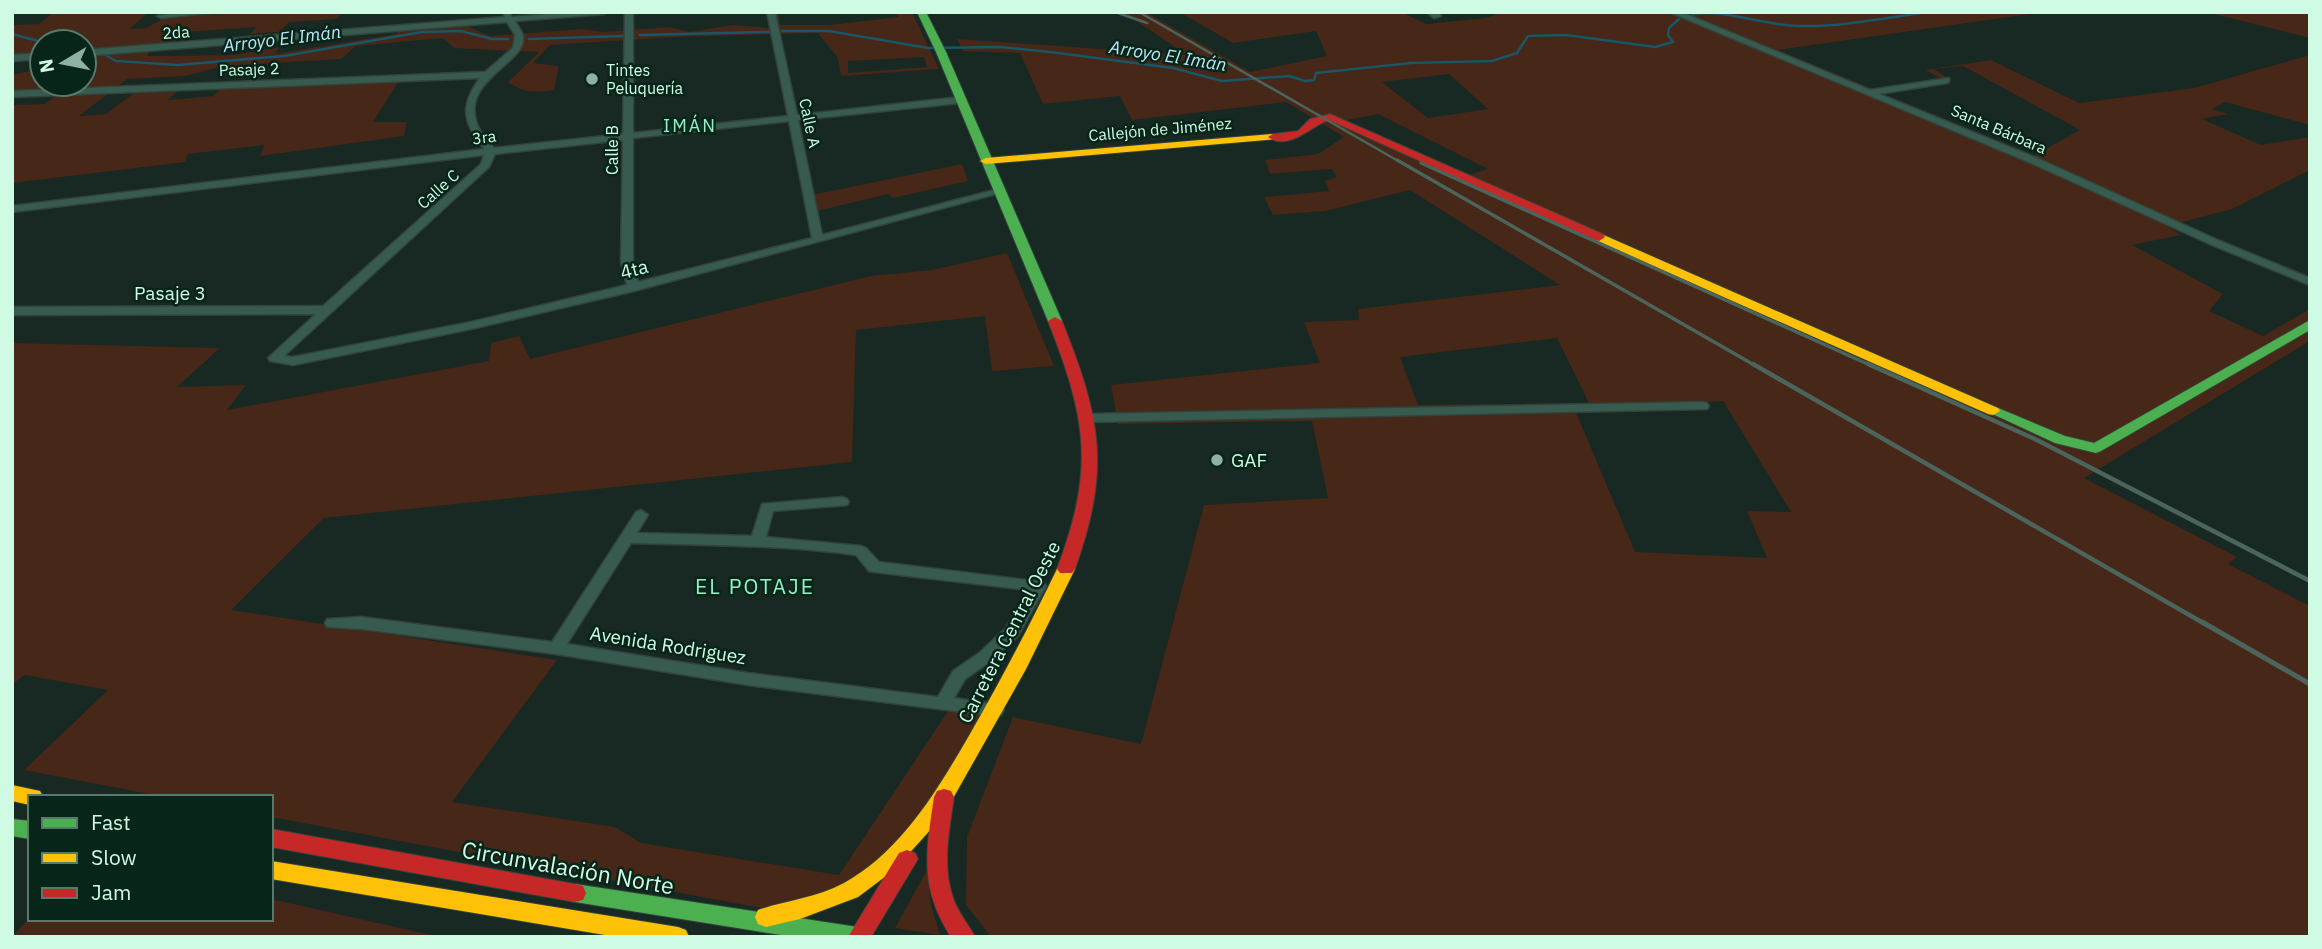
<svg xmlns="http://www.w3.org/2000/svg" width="2322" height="949" viewBox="0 0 2322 949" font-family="'IBM Plex Sans',sans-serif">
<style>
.green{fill:#462718;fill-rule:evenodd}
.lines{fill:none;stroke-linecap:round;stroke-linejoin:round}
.stream{stroke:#185668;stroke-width:2.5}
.street-casing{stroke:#32433b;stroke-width:3}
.fast-casing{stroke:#32433b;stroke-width:2}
.slow-casing{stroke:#32433b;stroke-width:2}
.jam-casing{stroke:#32433b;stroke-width:2}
.street{fill:#385b4f;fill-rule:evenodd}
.fast{fill:#4caf50;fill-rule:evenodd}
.slow{fill:#ffc107;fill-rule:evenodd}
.jam{fill:#c62828;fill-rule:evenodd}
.rail-far3{stroke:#4b655c;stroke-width:2.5}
.rail-far2{stroke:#4b655c;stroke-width:3.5}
.rail-far1{stroke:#4b655c;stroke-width:4.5}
.rail{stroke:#4b655c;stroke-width:5}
.poi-dot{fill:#8fb1a1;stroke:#072519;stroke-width:2.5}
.labels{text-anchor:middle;stroke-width:5;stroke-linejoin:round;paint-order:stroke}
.far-street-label{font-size:16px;fill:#cffbe5;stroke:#072519}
.far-poi-label{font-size:16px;fill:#cffbe5;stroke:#072519;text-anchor:start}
.far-water-label{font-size:18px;font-style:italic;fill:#bde6f6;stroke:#072519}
.far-neighbourhood-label{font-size:18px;letter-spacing:2px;fill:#93f1c6;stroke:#072519}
.street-label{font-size:19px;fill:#cffbe5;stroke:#072519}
.poi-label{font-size:19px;fill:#cffbe5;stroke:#072519;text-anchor:start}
.neighbourhood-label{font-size:21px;letter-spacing:2px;fill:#93f1c6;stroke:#072519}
.near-street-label{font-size:23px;fill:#cffbe5;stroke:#072519}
</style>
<rect width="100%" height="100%" fill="#182822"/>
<path class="green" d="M54,12H149L129,29L146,28L164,18L246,12H342L337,19L289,22L280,32L250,34L256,27L187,32L172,44L84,51V42H42V54L12,57V25L39,24Z
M767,12H778L780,25H830L898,17L896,12H912L939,69L841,76L838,58L818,33L676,37L550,45L533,63L559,66L554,90C535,93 524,93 508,82L539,52L454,48L443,38L356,46L341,59L224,66L185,76L127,79L79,116L106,114L138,90L180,88L168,100L213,96L222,88L399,81L373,122H407L404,136L260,156L264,145L188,154L185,162L12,183V105L45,104L58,94L12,95V75L42,68V84H84V64L101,53L151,49L147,56L233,55L280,47L275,54L396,34L399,31L467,26L490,36L582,29L604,32L669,27L690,32L732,25L769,28ZM924,57L927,67L848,73V61Z
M1123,12H1146L1250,72L1327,56L1316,31L1233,43L1179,12H1401L1426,24L1486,18L1502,12H2044L1778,50L1872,89L1940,78L1925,70L1991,60L2079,103L2194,88L2310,55V125L2225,102L2212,109L2228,114L2202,119L2261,145L2310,137V170L2232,209L2167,226L2181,235L2132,245L2223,294L2209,311L2263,336L2310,309V341L2084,478L2237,557L2228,564L2310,606V937H991L966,905L967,837L1013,717L1141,744L1204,505L1328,498L1312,421L1118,424L1111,385L1320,363L1304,322L1359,320L1358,309L1560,285L1410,190L1325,211L1273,215L1264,197L1329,191L1325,181L1337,177L1332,169L1270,174L1265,160L1318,154L1344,137L1286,102L1132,120L1120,96L1043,104L1020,53L963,51L957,39L1187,55ZM1963,66L2080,130L2033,156L1878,93L1952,81L1934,69ZM1449,74L1488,109L1428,118L1382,82ZM1378,114L1488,169L1466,176L1342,121ZM1557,338L1589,403L1418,405L1400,357ZM1723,401L1791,512L1747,511L1767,558L1635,552L1575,410Z
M2206,12H2310V38Z
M962,164L968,181L893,198L888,194L817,211L812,195Z
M1007,253L1054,366L992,371L985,316L856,330L852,462L324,518L231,610L557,660L452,802L615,827L641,843L839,875L952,705L995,710L882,871L788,913L271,817V797H165L24,770L108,690L24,675L12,685V343L220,348L177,387L246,385L227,410L489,361L491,343L519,336L530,359L871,276L932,270Z
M927,870L931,905L940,935L895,928Z
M271,899L440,937H12L30,917L271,919Z"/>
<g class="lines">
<path class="stream" d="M1690,15C1719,7 1765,26 1798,26C1841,27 1885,18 1928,12
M782,31H829L928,48L1000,47L1050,52L1173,68L1222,81L1289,76L1305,81L1314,80L1316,73L1411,63L1492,61L1517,53L1528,36L1566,35L1655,47L1673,42L1668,35L1669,28L1679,19
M12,34L42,42
M640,35L769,32
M529,39L623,36
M84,44L97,50
M102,53L116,61L178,65L284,56L422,32L461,31L492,39H508"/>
<defs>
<path id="street" d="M179,12H220L161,18L157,16Z
M503,12H509L512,17L570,12H608L604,14L515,21C517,25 522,31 523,36C528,63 458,80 478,126C481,134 488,141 494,148L623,134L625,12H633V133L788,116L767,12H775L797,115L960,97L965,100L960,103L798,120L822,235L998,189L1003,192L634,291L471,329L293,365L270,361L268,358L316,314L12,315V307L323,306L481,164L484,155L12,212V206L484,149C463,122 459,107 480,78L12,97V91L485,72L513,48L515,35L507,22L84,56V50L505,17ZM789,121L812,238L638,282L633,262V138ZM623,140L621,262L627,285L471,322L293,357L284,356L489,167L495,154Z
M1427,12H1437L1441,16L1434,18Z
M1669,12H1681L1870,90L1949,78V82L1946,83L1879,94L2039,159L2220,241L2310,278V285L2212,245L2031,163Z
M42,53V59L12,61V55Z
M1702,402L1707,403L1709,406L1707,409L1089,422L1082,418L1089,414Z
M842,497L847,499L849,502L847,505L773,511L766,537L861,546L866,548L879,562L1043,582L1046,586L1018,636L991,661L965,679L954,698L1001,705L1004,710L1001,715L995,716L748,685L556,654L361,629L327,627L325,623L327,619L361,617L552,642L636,512L641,510L648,515L637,533L752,536L762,504ZM631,543C706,545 781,545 856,555L869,571L874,572L1028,590L1006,628L979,653L953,671L938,697L748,673L567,644Z"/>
<path id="fast" d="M917,12H926L946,52L1062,321L1060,324L1055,325L1048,321L936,52Z
M2310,320V330L2101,451L2096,453L2055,443L1986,411L1993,407L1998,408L2065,436L2094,443Z
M12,819L30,821V839L12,836Z
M575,884L858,927L866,930L869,937H794L575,902L567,900L564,893L567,886Z"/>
<path id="slow" d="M1273,134L1277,135V139L986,164L980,161L986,158Z
M1599,233L1998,408L2000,411L1993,415L1988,414L1595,240V234Z
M1066,563L1072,565L1075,569L1026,669L943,816L894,870L858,897L800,919L766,927L758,924L755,917L758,910C787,900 817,898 844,883C902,851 938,789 970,734C1001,680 1030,625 1057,569L1060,565Z
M12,785L40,791L43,797H30V805L12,801Z
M271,861L678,927L686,930L689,937H617L271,879Z"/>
<path id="jam" d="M1330,114L1603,234L1605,237L1599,241L1595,240L1329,120C1312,125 1289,152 1268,137L1273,134L1298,131L1310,119Z
M1055,317L1062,321C1101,419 1111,467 1075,569L1072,573H1060L1057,569C1095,468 1087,420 1048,321Z
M944,789L951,791L954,797C949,832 941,869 955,903C960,915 969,925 975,937H951C919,888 926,851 934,797L937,791Z
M271,829L575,884L583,886L586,893L583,900L575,902L271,847Z
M907,850L915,853L918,859L871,937H848L899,853Z"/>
</defs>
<use href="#street" class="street-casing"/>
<use href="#fast" class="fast-casing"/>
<use href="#slow" class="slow-casing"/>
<use href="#jam" class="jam-casing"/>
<use href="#street" class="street"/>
<use href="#fast" class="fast"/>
<use href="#slow" class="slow"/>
<use href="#jam" class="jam"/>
<path class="rail-far3" d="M1115,12L1147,23
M1139,12L1400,162"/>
<path class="rail-far2" d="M1397,160L1756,366
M1421,163L1872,366"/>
<path class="rail-far1" d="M1753,364L2205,624
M1868,364L2037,440L2310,581"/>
<path class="rail" d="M2202,622L2310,684"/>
</g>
<g class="poi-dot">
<circle cx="592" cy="79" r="7"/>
<circle cx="1217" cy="460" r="7"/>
</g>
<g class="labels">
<g class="far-street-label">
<text transform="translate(176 32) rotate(-4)" y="6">2da</text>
<text transform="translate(249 69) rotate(-2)" y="6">Pasaje 2</text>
<text transform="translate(810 123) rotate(78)" y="6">Calle A</text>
<text transform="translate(1160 129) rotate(-5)" y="6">Callejón de Jiménez</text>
<text transform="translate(1999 129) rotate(23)" y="6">Santa Bárbara</text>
<text transform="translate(484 137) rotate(-7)" y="6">3ra</text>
<text transform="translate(612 150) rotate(-90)" y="6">Calle B</text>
<text transform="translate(438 189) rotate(-42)" y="6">Calle C</text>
</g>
<g class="far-poi-label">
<text x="606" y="76">Tintes<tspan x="606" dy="18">Peluquería</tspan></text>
</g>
<g class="far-water-label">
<text transform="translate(282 39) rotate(-7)" y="6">Arroyo El Imán</text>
<text transform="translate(1168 56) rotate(9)" y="6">Arroyo El Imán</text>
</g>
<g class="far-neighbourhood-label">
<text x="690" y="132">IMÁN</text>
</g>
<g class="street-label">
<text transform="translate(634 269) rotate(-14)" y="7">4ta</text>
<text x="170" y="300">Pasaje 3</text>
<text transform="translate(1009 632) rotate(-63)" y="7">Carretera Central Oeste</text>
<text transform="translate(668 645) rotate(9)" y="7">Avenida Rodriguez</text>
</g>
<g class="poi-label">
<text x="1231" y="467">GAF</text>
</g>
<g class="neighbourhood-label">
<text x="755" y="594">EL POTAJE</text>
</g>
<g class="near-street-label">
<text transform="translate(568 868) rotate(10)" y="8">Circunvalación Norte</text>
</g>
</g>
<rect width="2322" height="949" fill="none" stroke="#cffbe5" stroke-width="28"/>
<rect x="28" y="795" width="245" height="126" fill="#072519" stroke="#577b6b" stroke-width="2"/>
<rect x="42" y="818" width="35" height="10" fill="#4caf50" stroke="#577b6b" stroke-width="2"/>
<text x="91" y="830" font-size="21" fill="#cffbe5">Fast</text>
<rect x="42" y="853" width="35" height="10" fill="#ffc107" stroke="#577b6b" stroke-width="2"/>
<text x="91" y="865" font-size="21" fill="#cffbe5">Slow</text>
<rect x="42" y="888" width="35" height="10" fill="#c62828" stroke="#577b6b" stroke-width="2"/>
<text x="91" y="900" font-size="21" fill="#cffbe5">Jam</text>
<g transform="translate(63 63) rotate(260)"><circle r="33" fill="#072519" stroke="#577b6b" stroke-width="2"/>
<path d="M0-5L12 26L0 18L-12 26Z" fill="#8fb1a1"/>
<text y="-10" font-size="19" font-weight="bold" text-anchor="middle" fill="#cffbe5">N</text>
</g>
</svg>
